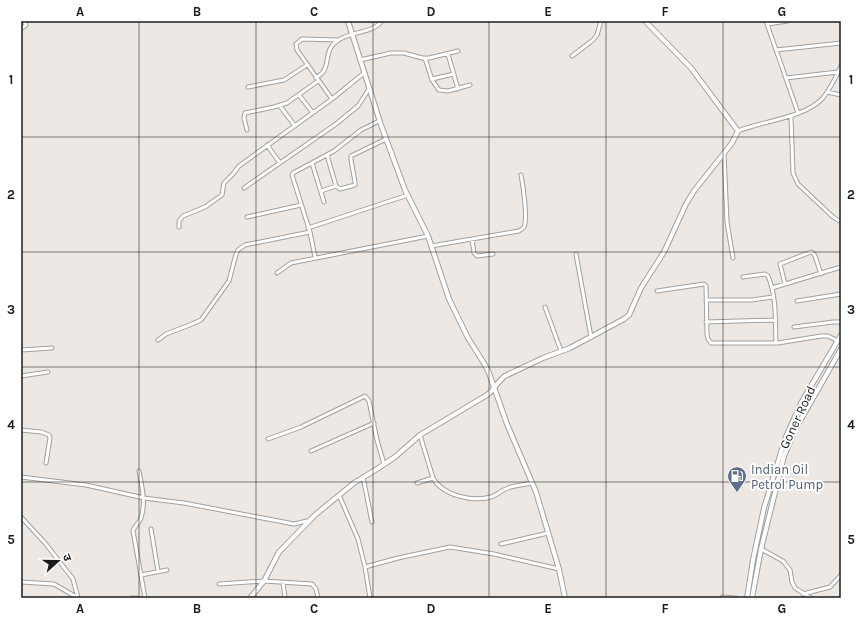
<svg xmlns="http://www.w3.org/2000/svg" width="862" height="619" viewBox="0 0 862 619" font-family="Karla,'Noto Sans Devanagari',sans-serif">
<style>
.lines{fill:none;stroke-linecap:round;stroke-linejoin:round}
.minor-casing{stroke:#a0a0a0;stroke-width:5}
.tertiary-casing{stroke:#a0a0a0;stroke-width:6}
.minor{stroke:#fff;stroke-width:3}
.tertiary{stroke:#fff;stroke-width:4}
.grid{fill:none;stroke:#1c1c1c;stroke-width:1;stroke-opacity:0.55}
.labels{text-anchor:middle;stroke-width:4;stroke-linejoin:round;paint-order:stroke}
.street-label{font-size:13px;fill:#1c1c1c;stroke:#fff}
.service-label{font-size:13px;fill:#4e5e75;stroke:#fff;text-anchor:start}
.neatline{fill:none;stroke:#1c1c1c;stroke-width:1.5}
.grid-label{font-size:13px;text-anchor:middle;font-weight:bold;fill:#1c1c1c}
</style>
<rect width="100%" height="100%" fill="#ede8e3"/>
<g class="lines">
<defs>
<path id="minor" d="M766,21L798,113
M767,24L788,21
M21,29L26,25L24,21
M776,50L841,43
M448,54L458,89
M572,56L593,40L597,35L601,21
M425,58L432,80L439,90L448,91L470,85
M360,60L391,53H404L422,58H429L458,51
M316,78C318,76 322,74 323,72C330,63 324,50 337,41C350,31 372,34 382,21
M786,78L838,72
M432,79L454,74
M248,87L284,80L307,65
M827,92L841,95
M299,95L313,113
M332,99L297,50L296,44L302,39L338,40
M280,106L295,126
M791,116L793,173L798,184L833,217L841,222
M247,130L244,118L245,113L274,107L287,103L318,81
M738,131C762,121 805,118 823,98C830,89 836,77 841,66
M267,145L280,163
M724,153L727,222L733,258
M327,155L336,186L340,189L355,185V182L351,160V156L386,139
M312,163L324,202
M244,188L336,124L358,106L369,89
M321,191L336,186
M247,217L301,205
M179,227V221L183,216L205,207L222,195L224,183L233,174L239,166L332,99L364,73
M308,228L408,195
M472,239L474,253L477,256L493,254
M431,246L519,231C521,229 523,229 524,227C528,219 523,185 521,175
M576,254L591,337
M315,257L310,232L292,175L293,173L334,151L361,130L379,121
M277,273L291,263L428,236
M743,277L765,274L768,276C777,297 775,321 776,343
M785,284L780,264L811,252L813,253L815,256L821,274
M772,288L841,267
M657,291L704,284L706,286L707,334L708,339L711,343H778L821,336H828L838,341
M706,300H752L773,297
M797,301L841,294
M545,307L561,351
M706,322L776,320
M794,327L833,322H841
M158,340L166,334L187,326L201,320L229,281L236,254L238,250L245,245L310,232
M21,350L52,348
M21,376L48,372
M21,430L41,432L49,435L50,438L46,463
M420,435L433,478C443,496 473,502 491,497C497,495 502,490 508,488C515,485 524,485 532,483
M268,439L301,427L365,396L369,401L377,440L384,464
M311,451L374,423
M139,471C142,487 146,502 141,518C139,524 134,526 133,531L145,598
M21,477L86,485L144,498L184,503L294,524L307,521
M363,477L372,522
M417,483L433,478
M339,495L358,539L365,567L370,598
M21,517L45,543L73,579L78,598
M151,529L158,571
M501,544L548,533
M761,549L783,561L790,570L792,582L795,588L811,598
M365,567L398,558L450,547L494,554L559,569
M141,575L167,570
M21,582L54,584L78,598
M283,582L285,598
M219,584L264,581L312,584L316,589L318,598
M803,594L830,587L841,575
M722,597L736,598
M131,598H137"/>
<path id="tertiary" d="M348,21L381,125L405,190L428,236L449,299L468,338L485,365L489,373L507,424L536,492L559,569L565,598
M250,598L264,581L279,552L315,515L354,483L377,469L395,457L420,435L487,395C494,390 497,382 505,376L543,358L570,348L624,319L629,315L641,288L664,252L686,204L694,191L732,143L738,131L691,68L645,21
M747,598L753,560L764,508L785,439L801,403L841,335
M752,598L761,549L784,456L796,428L841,349"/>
</defs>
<use href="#minor" class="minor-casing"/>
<use href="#tertiary" class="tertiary-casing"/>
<use href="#minor" class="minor"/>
<use href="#tertiary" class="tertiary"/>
</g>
<path class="grid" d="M139,21V598M256,21V598M373,21V598M489,21V598M606,21V598M723,21V598M21,137H841M21,252H841M21,367H841M21,482H841"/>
<defs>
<symbol id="fuel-pin" viewBox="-11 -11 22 30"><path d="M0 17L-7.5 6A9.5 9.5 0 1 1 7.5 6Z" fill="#5c6f8a" stroke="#fff"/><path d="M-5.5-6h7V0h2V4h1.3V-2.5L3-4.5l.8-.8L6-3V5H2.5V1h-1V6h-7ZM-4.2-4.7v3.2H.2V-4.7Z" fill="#fff"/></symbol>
</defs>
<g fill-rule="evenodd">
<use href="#fuel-pin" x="726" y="465" width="22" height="30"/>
</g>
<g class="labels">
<g class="street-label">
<text transform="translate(797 417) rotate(-65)" y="5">Goner Road</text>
</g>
<g class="service-label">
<text x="751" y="474">Indian Oil<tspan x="751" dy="15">Petrol Pump</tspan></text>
</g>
</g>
<rect width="862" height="619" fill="none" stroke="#ffffff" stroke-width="44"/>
<g transform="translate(58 561) rotate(69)" stroke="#ffffff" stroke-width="3" paint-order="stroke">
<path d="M0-3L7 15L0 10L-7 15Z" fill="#1c1c1c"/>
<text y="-6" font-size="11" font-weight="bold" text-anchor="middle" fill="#1c1c1c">उ</text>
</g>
<rect x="22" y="22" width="818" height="575" class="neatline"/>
<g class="grid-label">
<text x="80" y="16">A</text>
<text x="197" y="16">B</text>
<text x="314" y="16">C</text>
<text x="431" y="16">D</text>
<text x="548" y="16">E</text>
<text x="665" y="16">F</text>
<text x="782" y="16">G</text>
<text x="11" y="84">1</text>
<text x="851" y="84">1</text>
<text x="11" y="199">2</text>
<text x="851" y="199">2</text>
<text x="11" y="314">3</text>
<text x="851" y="314">3</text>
<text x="11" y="429">4</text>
<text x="851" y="429">4</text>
<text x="11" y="544">5</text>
<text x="851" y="544">5</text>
<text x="80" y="613">A</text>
<text x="197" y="613">B</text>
<text x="314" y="613">C</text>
<text x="431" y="613">D</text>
<text x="548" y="613">E</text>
<text x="665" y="613">F</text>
<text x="782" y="613">G</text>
</g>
</svg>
